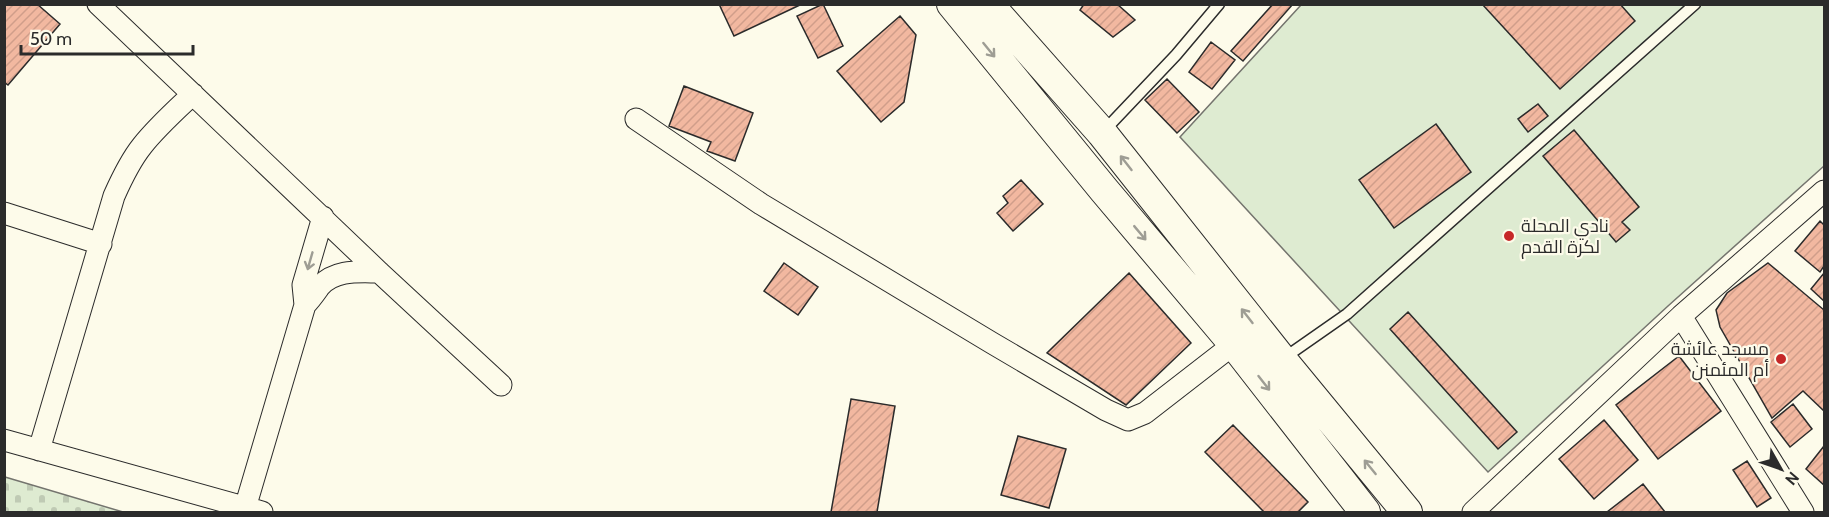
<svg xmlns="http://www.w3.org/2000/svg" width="1829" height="517" viewBox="0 0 1829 517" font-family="Cabin,Cairo,sans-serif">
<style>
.grass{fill:#deebd1;stroke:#74746e;stroke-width:1.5}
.cemetery{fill:url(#cemetery-stones);stroke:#74746e;stroke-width:1.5}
.building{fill:url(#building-hatch);stroke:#2b2b2b;stroke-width:1.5}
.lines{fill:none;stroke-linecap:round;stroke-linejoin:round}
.lane-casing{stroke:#2b2b2b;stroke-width:13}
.street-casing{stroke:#2b2b2b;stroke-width:23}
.secondary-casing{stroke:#2b2b2b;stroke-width:32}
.lane{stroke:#fdfbea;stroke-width:10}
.street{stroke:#fdfbea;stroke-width:21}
.secondary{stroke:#fdfbea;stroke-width:30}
.oneway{stroke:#9e9d94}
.poi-dot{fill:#c62828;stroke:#fdfbea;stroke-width:2}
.labels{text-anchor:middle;stroke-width:4.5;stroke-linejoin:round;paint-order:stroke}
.poi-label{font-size:18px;fill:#2b2b2b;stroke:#fdfbea;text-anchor:start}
</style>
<defs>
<pattern id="cemetery-stones" width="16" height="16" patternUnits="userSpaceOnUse" patternTransform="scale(1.5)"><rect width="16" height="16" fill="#deebd1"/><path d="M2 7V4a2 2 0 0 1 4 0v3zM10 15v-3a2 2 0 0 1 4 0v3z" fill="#bfcab4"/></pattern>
<pattern id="building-hatch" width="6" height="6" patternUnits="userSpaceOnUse" patternTransform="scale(1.5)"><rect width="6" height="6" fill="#f2b8a0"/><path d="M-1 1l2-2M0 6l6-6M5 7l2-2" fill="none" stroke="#d09e8a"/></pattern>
</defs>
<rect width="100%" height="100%" fill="#fdfbea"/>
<path class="grass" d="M1301,5H1824V166L1668,306L1488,472L1180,137Z"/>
<path class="cemetery" d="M5,477L123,512H5Z"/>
<path class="building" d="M4,4H37L60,24L8,85L4,82Z
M719,4H802L734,36Z
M823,4L843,46L818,58L797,16Z
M1084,4H1117L1135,20L1113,37L1080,10Z
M1273,4H1293L1243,61L1231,51Z
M1482,4H1620L1635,21L1560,89Z
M900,16L916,35L904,102L881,122L837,71Z
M1211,42L1235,60L1212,89L1189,72Z
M1167,79L1199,112L1177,133L1145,100Z
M684,86L753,113L735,161L707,151L711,142L669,126Z
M1538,104L1548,116L1528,132L1518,119Z
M1436,124L1471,172L1394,228L1359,180Z
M1574,130L1639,207L1622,222L1630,230L1616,242L1543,156Z
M1021,180L1043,204L1013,231L997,213L1008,203L1003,196Z
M1820,221L1824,225V266L1820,272L1795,251Z
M784,263L818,287L798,315L764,291Z
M1768,263L1824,310V411L1803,391L1772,418L1720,327L1716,310L1727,293Z
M1129,273L1191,343L1126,405L1047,353Z
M1824,273V301L1811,289Z
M1408,312L1517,432L1498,449L1390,329Z
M1679,356L1721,411L1658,459L1616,405Z
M851,399L895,406L877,512H831Z
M1793,404L1812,429L1790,447L1771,422Z
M1604,420L1638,460L1594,499L1559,459Z
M1233,425L1308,502L1298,512H1264L1205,452Z
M1018,436L1066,449L1049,508L1001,495Z
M1824,446V485L1806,469Z
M1747,461L1771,498L1757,507L1733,470Z
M1643,484L1665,512H1607Z"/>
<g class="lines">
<defs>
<path id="lane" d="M1102,133L1176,55L1219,4
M1284,358L1347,314L1695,4"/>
<path id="street" d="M98,4L379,272L501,385
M636,119L761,204L992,343L1106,410L1128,420L1145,413L1234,344
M4,213L101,244
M305,305L303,285L323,217
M1681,316L1803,512
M4,440L262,512
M39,450L114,196C122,178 130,161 142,146C157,127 175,111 193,94
M245,508L305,305C311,299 315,293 320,286C336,269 359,272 379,272
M1473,512L1681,316L1824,191"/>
<path id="secondary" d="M952,4L1104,190L1234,344L1365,512
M988,4L1102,133L1282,360L1407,512"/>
</defs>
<use href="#lane" class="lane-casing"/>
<use href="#street" class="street-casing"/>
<use href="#secondary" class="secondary-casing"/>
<use href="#lane" class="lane"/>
<use href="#street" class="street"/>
<use href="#secondary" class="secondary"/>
</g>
<defs><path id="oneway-shaft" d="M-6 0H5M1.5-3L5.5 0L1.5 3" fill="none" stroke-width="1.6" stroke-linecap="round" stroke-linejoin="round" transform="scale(1.5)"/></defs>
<g class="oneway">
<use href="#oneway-shaft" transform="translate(989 50) rotate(51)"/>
<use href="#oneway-shaft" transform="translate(1126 163) rotate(-128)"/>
<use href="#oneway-shaft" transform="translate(1140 233) rotate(50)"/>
<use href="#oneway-shaft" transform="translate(310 261) rotate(106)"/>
<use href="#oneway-shaft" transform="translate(1247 316) rotate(-128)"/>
<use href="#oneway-shaft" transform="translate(1264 383) rotate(52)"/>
<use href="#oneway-shaft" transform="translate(1370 467) rotate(-129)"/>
</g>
<g class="poi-dot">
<circle cx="1509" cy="236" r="6"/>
<circle cx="1781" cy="359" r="6"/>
</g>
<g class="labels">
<g class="poi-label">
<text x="1521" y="232">نادي المحلة<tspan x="1521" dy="21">لكرة القدم</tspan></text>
<text x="1769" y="355" text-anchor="end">مسجد عائشة<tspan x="1769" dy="21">أم المئمنن</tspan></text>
</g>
</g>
<rect width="1829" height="517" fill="none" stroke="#2b2b2b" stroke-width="12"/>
<g transform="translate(1781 469) rotate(130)" stroke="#fdfbea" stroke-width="4.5" paint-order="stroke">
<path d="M0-4.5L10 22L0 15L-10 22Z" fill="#2b2b2b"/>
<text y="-9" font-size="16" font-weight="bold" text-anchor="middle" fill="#2b2b2b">N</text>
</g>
<path d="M21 45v9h172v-9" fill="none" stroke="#2b2b2b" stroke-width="3"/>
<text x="30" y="45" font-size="18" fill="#2b2b2b" stroke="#fdfbea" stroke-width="4.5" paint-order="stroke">50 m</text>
</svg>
